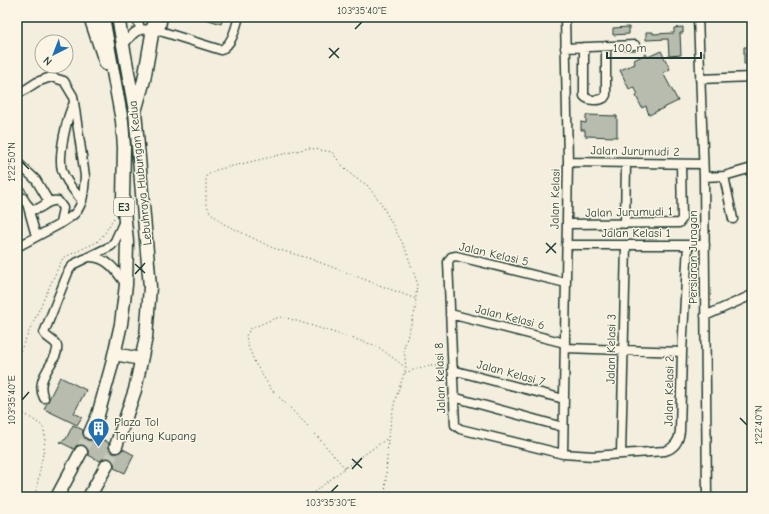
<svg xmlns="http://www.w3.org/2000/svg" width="769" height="514" viewBox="0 0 769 514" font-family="'Comic Neue',sans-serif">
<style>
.building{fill:#b8bcae;stroke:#1f3d34}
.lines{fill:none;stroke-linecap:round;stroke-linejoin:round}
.minor-tunnel{stroke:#c9cbbc;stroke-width:8;stroke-dasharray:8 4;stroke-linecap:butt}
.highway-tunnel{stroke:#c9cbbc;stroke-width:12;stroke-dasharray:12 6;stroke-linecap:butt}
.minor-casing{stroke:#1f3d34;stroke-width:11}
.highway-casing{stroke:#1f3d34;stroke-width:15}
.path{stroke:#1f3d34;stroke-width:1;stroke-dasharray:1 3;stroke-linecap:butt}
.minor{stroke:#fcf5e5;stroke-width:8}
.highway{stroke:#fcf5e5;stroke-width:12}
.ticks{fill:none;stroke:#1f3d34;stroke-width:1.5}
.labels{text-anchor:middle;stroke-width:3;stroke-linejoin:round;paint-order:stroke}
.shield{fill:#fcf5e5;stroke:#617469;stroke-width:1}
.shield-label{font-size:11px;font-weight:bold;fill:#1f3d34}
.street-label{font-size:12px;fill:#1f3d34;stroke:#fcf5e5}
.poi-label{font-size:12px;fill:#1f3d34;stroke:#fcf5e5;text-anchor:start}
.neatline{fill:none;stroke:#1f3d34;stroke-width:1.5}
.ticks-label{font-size:10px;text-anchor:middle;fill:#1f3d34}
</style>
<rect width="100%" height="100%" fill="#f3eede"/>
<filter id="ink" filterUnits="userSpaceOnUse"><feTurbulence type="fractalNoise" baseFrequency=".025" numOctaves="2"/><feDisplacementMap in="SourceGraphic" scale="8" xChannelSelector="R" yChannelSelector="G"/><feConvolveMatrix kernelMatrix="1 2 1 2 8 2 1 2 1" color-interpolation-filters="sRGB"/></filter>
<g filter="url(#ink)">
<path class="building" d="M203,17H224L221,24L203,18Z
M629,27V34L613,35V28Z
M683,27V33H680L681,55L669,56L668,39L646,40V32H653V34L674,33V28Z
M744,47H752V64H744Z
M661,51L670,69L663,73L678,101L649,115L646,106L642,108L636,96L638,94L634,87L629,89L620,70L635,64L634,60L646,54L648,57Z
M586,115L617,116V137L585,136V130H581V122L586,123Z
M17,175L28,195L23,193H20L18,196V201H17Z
M60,377L86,390L74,413L82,417L77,425L44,409Z
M73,425L83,430V434L87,440H91L97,436L109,443V448L113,453H118L123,449L134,455L125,473L114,468V462L110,458H104L100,461L88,455V448L84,445H77L74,449L60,442L66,439Z"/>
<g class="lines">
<path class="minor-tunnel" d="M17,188L23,198"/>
<path class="highway-tunnel" d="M81,452L90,433
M107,465L116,446"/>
<defs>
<path id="minor" d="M137,17L140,29
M163,17L160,31L221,50C233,43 235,29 239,17
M698,17L704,177L707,497
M122,47C134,31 137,27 157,30
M584,47V96C588,101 599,101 604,98L606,95V46
M565,48L635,45
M700,79L752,77
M17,95L37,82L51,77L64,81L73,96L85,176C84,188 84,203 76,212C72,217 65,220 60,224
M74,103C67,115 58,156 62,170C65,181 75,192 82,201
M17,162L36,180L49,202
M568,162L703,164
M724,176L733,219
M704,177L724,176L752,168
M28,207L36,236
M567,224L679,223L682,219L681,164
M625,224L626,163
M566,245H705
M19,246L60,224L63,208L58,201C42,198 37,223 23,198
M90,257C108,257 117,272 126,285
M566,283L456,256L451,257L448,262L455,425L460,429L563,454L593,456L665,451C675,448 679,441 680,431L682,352L688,245
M450,314L565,343
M705,316L752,295
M565,348L682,352
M452,370L564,399
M453,397L563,427
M44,398C33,377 60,360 57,346C55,340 47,339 44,333L69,270L74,264L111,246L115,241L124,221
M563,454L568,162L565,17
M621,454L626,245"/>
<path id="highway" d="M90,17L106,64
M136,108L144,80L155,17
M115,354L141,359
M90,433L98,415L111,368L121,324L126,285L127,242L123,200L124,147L122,121L103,17
M116,446L135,390L146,337L150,287L135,111L118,17
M57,497L81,452
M89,497L107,465"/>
</defs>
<use href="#minor" class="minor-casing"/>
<use href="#highway" class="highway-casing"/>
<path class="path" d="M17,358L57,270L63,258L97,242L105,233L115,216
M405,373C418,368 432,363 446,368
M17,409L40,424L44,429L45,437L44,448L35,497
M345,468L308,426L271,389L255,363L248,346L246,336L250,329L273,319L281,317L287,318L377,346L405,367
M308,497L345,468L388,438
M385,497L388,438L395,400L406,368L404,348L415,311L417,282L405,248L381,203L367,185L354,177L340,163L332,152L309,148L216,170L206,176V204L210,212L222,223L273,248L308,258L416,299"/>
<use href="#minor" class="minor"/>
<use href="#highway" class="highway"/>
</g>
</g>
<path class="ticks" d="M355,29L362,22M329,48L339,58M329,58L339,48M22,162L29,169M546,243L556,253M546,253L556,243M135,264L145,273M135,274L145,263M22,400L29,392M740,418L747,425M352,459L362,468M352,469L362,458M331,492L338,485"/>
<defs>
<symbol id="building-pin" viewBox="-11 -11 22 30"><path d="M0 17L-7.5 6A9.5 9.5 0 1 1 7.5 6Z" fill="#1f6fb2" stroke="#fcf5e5"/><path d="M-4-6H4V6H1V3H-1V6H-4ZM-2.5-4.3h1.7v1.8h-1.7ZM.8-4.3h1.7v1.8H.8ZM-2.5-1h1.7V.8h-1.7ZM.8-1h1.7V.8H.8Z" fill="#fff"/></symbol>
</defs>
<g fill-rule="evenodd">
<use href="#building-pin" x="86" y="416" width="25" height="34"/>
</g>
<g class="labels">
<rect class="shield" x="114" y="198" width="20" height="18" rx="3"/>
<g class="shield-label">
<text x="124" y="211">E3</text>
</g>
<g class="street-label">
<text transform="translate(635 151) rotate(1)" y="4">Jalan Jurumudi 2</text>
<text transform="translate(140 173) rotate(-96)" y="4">Lebuhraya Hubungan Kedua</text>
<text transform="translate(555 199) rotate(-89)" y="4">Jalan Kelasi</text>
<text transform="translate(629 212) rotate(-1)" y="4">Jalan Jurumudi 1</text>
<text x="636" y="237">Jalan Kelasi 1</text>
<text transform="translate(494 254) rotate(13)" y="4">Jalan Kelasi 5</text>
<text transform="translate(693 257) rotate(-90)" y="4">Persiaran Juragan</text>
<text transform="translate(510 317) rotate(14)" y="4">Jalan Kelasi 6</text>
<text transform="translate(611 349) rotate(-89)" y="4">Jalan Kelasi 3</text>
<text transform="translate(511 373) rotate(15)" y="4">Jalan Kelasi 7</text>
<text transform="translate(440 378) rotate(-92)" y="4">Jalan Kelasi 8</text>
<text transform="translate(669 391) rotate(-89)" y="4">Jalan Kelasi 2</text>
</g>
<g class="poi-label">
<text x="114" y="426">Plaza Tol<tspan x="114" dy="14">Tanjung Kupang</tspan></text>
</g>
</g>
<rect width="769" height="514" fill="none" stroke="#fcf5e5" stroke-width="44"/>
<g transform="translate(54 54) rotate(222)"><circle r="19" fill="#fcf5e5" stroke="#a4ab9e"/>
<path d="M0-3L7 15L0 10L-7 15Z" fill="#1f6fb2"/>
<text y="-6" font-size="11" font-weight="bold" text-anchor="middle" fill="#1f3d34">N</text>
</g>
<path d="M607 52v6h94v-6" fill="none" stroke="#1f3d34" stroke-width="2"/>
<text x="613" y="52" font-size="12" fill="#1f3d34" stroke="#fcf5e5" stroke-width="3" paint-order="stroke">100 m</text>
<rect x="22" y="22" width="725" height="470" class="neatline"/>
<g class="ticks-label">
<text x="362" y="14">103°35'40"E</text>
<text transform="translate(11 162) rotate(-90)" y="4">1°22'50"N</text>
<text transform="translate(11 400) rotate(-90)" y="4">103°35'40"E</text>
<text transform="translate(758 425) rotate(-90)" y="4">1°22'40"N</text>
<text x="331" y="506">103°35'30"E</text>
</g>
</svg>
